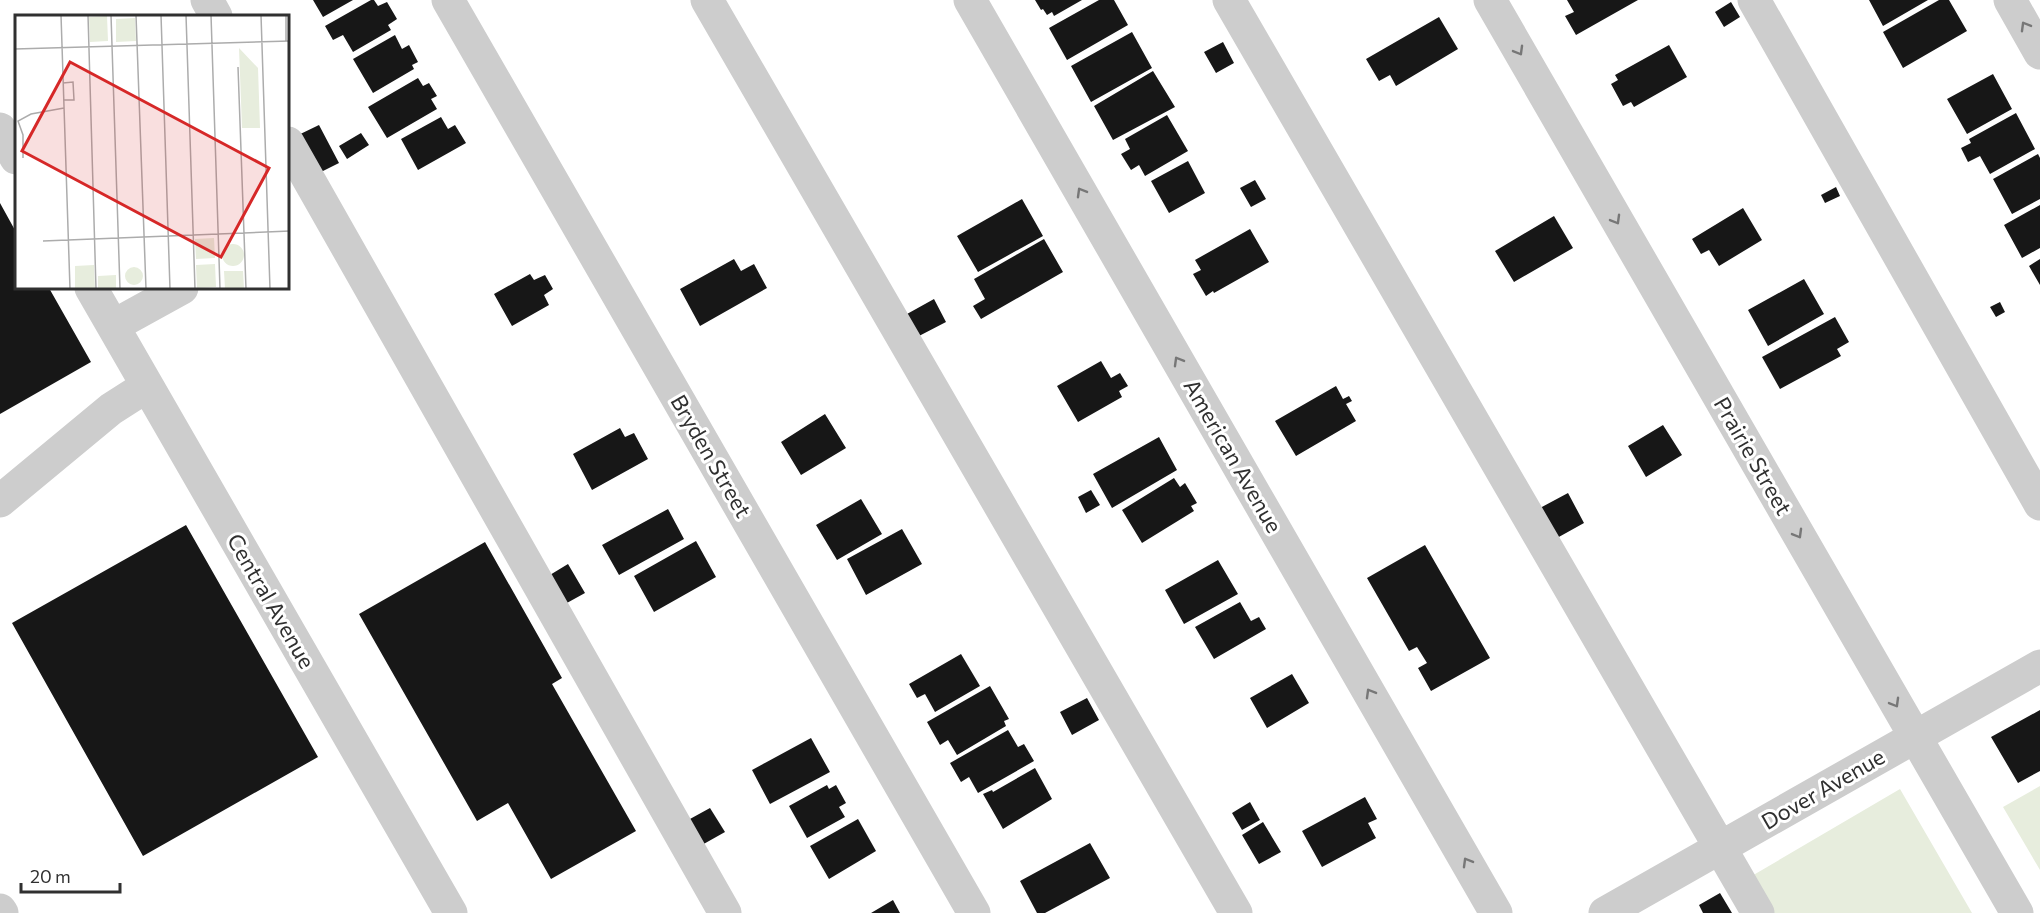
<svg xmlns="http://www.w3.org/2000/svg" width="2040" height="913" viewBox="0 0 2040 913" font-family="Commissioner,sans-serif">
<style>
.green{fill:#e7eddd}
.building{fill:#171717}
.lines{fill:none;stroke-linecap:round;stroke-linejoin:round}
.minor{stroke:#cdcdcd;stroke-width:33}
.oneway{stroke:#777}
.labels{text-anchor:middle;stroke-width:6;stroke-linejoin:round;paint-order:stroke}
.street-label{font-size:22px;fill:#303030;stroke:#fff}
.inset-road{fill:none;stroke:#acacac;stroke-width:1.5}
.view{fill:#d62828;fill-opacity:0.15;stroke:#d62828;stroke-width:3}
.inset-edge{fill:none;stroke:#303030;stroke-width:3}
</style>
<rect width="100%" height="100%" fill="#fff"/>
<path class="green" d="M2040,786V870L2003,807Z
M1900,789L1972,913H1772L1750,877Z"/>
<path class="building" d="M313,0H353L323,17Z
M371,0H374L378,6L387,2L397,19L388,25L391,30L353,52L343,35L333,40L325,26Z
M1035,0H1082L1054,16L1052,12L1047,15L1043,9L1041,10Z
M1099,0H1114L1128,25L1067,60L1049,28Z
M1567,0H1638L1576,35L1565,16L1574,12Z
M1869,0H1928L1883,26Z
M1939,0H1949L1967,31L1903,68L1883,32Z
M1731,2L1740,17L1724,27L1715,12Z
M1439,17L1458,49L1396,86L1390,75L1379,81L1366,59Z
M1132,32L1152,68L1091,102L1071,66Z
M395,35L402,49L409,45L418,62L412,65L414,69L373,93L353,59Z
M1223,42L1234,63L1216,73L1204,52Z
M1669,45L1687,77L1634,107L1631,102L1623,106L1611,84L1618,80L1615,75Z
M1153,71L1175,107L1113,140L1094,106Z
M1993,74L2012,109L1967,134L1947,99Z
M418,78L423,86L429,83L437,96L431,99L437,109L387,138L368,107Z
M2016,113L2035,149L1990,174L1980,156L1968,162L1961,148L1971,143L1969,139Z
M1167,115L1188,151L1145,176L1139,165L1131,170L1121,154L1130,149L1125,139Z
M441,117L448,129L455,125L466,143L418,170L401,139Z
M319,125L339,163L309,178L290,139Z
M361,133L369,145L347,159L339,146Z
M2038,154L2040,158V199L2012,214L1993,179Z
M1188,161L1205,193L1169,213L1151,181Z
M1255,180L1266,199L1251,207L1240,188Z
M1836,187L1840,196L1825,203L1821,195Z
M1022,199L1043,236L978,272L957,236Z
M0,203L16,232V288H49L91,362L0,414Z
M2040,205V248L2022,258L2004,225Z
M1743,208L1762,240L1719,266L1709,250L1701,254L1692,239Z
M1554,216L1573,248L1514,282L1495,251Z
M1250,229L1269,262L1214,293L1213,291L1206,296L1193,274L1201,270L1195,260Z
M1044,239L1063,272L981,319L973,306L985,299L974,279Z
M734,259L741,271L754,264L767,288L700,326L680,289Z
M2040,259V285L2029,266Z
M530,274L534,280L545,275L553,289L544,295L549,305L512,326L494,294Z
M1804,279L1824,314L1768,346L1748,310Z
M934,299L946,322L919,336L907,314Z
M2000,302L2005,312L1996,317L1990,307Z
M1835,317L1849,342L1837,349L1841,356L1780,389L1762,357Z
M1101,361L1111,378L1120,373L1128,386L1119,391L1122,397L1078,422L1057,386Z
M1336,386L1343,399L1349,396L1352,401L1346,404L1356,421L1296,456L1275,421Z
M825,414L846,448L801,475L781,442Z
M1663,425L1682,455L1646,477L1628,446Z
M620,428L625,437L634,433L648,459L592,490L573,454Z
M1159,437L1177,470L1112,508L1093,474Z
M1174,478L1180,487L1185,483L1197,503L1191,506L1194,511L1142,543L1122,510Z
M1091,490L1100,505L1086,513L1078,497Z
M1568,493L1584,523L1557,538L1540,508Z
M861,499L882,534L837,560L816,525Z
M668,509L684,539L619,575L602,545Z
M186,525L318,757L143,856L12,623Z
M902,529L922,564L866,595L847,559Z
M696,541L716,577L654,612L634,576Z
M485,542L562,678L552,684L636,831L551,879L508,803L477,821L359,614Z
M1425,545L1490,658L1431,691L1418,668L1427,663L1417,647L1409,651L1367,578Z
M1218,560L1238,594L1184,624L1165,590Z
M568,564L585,593L556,609L540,581Z
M1240,602L1251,621L1259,617L1266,629L1214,659L1195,627Z
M961,654L980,686L935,712L925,694L917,698L909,684Z
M1292,674L1309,703L1267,728L1250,698Z
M990,686L1009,719L1004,721L1006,726L957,755L948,740L940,745L927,722Z
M1087,698L1099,720L1072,735L1060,712Z
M2040,710V771L2018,783L1991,737Z
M1008,730L1018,747L1024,744L1034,761L978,793L969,777L961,782L950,763Z
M811,738L830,772L770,804L752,770Z
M1035,768L1052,799L1003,829L983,794L992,790L993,792Z
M827,785L829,789L836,785L846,803L839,807L845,817L807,838L789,806Z
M1365,797L1377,819L1368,823L1376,838L1322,867L1302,831Z
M1250,802L1260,820L1242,830L1232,813Z
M710,808L725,832L693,850L679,825Z
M858,819L876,851L829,879L810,846Z
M1263,822L1281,852L1259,864L1242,835Z
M1090,843L1110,878L1045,913H1037L1020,881Z
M1720,893L1732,913H1703L1699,905Z
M893,900L900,913H871Z"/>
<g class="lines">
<path class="minor" d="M207,0L216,16
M448,0L974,913
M707,0L1236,913
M970,0L1496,913
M1229,0L1758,913
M1490,0L2017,913
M1754,0L2040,504
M2010,0L2040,53
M0,129L16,158
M288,143L725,913
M91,288L451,913
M113,326L182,288
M0,501L111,409L147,386
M0,910L2,913
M1605,913L2040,666"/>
</g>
<defs><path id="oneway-chevron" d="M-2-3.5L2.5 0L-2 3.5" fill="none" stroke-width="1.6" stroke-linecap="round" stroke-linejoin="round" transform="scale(1.5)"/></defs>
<g class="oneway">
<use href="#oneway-chevron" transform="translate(2025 26) rotate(-120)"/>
<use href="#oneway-chevron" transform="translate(1519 51) rotate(60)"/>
<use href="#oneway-chevron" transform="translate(1081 192) rotate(-120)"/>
<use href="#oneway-chevron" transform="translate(1616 220) rotate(60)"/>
<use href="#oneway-chevron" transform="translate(1178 361) rotate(-120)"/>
<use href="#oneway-chevron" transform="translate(1798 534) rotate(60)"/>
<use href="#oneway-chevron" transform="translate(1370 693) rotate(-120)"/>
<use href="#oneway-chevron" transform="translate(1895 703) rotate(60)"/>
<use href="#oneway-chevron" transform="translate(1467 862) rotate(-120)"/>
</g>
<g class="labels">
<g class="street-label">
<text transform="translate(711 456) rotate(60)" y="8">Bryden Street</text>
<text transform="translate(1233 456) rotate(60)" y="8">American Avenue</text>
<text transform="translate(1753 456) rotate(60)" y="8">Prairie Street</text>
<text transform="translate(271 601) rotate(60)" y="8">Central Avenue</text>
<text transform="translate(1823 789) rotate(-30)" y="8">Dover Avenue</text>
</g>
</g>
<g transform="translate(15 15)">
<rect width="274" height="274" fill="#fff"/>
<path d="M92,1L93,26L75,27L74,2ZM120,3L121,26L101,27V4ZM224,33L243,53L245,113H227ZM199,223L200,243L181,244L180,224ZM207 240a11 11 0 1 1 22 0a11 11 0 1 1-22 0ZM200,249L201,272L182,273L181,250ZM79,250L80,274H60V251ZM110 261a9 9 0 1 1 18 0a9 9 0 1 1-18 0ZM209,256H228L229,274H210ZM101,260V274H83V261Z" fill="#e7eddd"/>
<path class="inset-road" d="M46,0L55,274M73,0L81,274M96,0L105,274M121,0L131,274M146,0L155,274M171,0L180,274M196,0L205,274M246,0L255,274M271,0V26M0,34L275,26M223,52L231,274M48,68L58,67L59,85H49M8,143V120L3,106L16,99L49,93M28,226L275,216"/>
<path class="view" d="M55,47L254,153L206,242L7,136Z"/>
<rect width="274" height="274" class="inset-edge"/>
</g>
<path d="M21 883v9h99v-9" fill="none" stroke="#303030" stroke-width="3"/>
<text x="30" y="883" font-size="18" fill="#303030" stroke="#ffffff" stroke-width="4.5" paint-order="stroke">20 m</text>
</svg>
